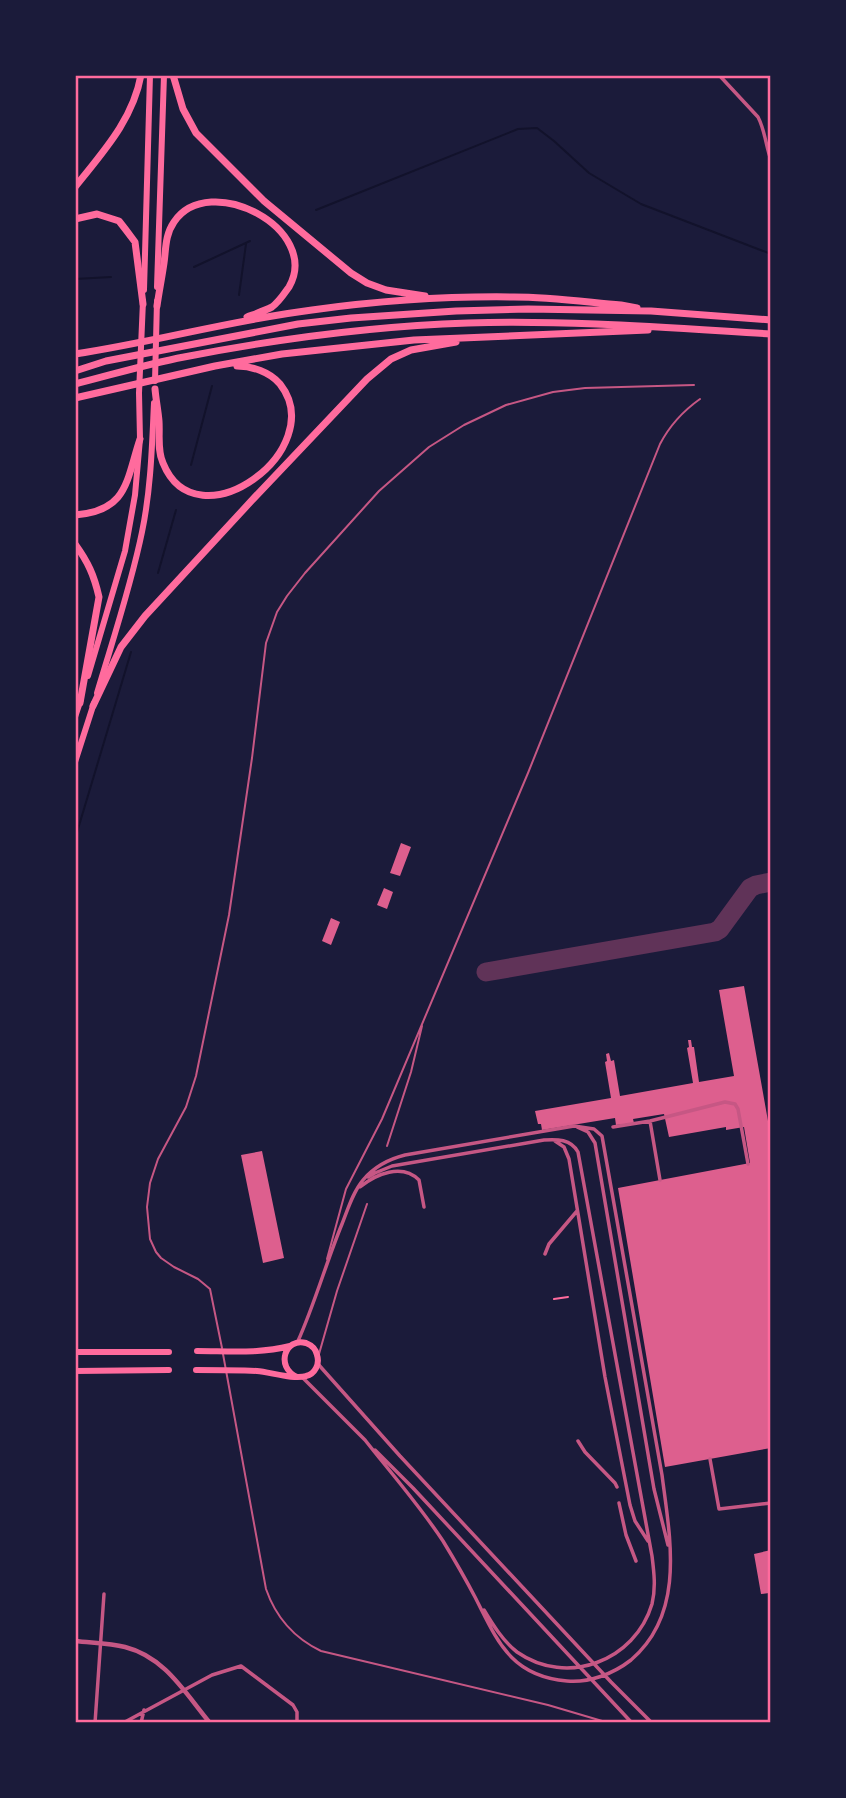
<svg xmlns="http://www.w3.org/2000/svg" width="846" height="1798" viewBox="0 0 846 1798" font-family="Overpass,sans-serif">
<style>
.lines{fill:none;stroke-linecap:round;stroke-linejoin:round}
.stream{stroke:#12122b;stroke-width:2}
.taxiway{stroke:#603358;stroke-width:19}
.building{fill:#dd5f8e}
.path{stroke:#ff6b9d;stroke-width:2}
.service{stroke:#c65784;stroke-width:2}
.minor{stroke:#c65784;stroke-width:3.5}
.tertiary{stroke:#c65784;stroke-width:4.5}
.trunk{stroke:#ff6b9d;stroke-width:6}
.motorway{stroke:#ff6b9d;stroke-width:7}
.neatline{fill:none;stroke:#ff6b9d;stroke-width:2.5}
</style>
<rect width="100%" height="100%" fill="#1b1b3a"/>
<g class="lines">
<path class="stream" d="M316,210L518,129L537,128L554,141L589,173L641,204L771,254
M194,267L250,241
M75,279L111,277
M239,295L246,244
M191,465L212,386
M158,573L176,510
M75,839L131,652"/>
<path class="taxiway" d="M486,972L715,932L720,929L750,888L756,885L771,882"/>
</g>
<path class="building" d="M401,843L411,847L400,876L390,873Z
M384,888L393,892L387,909L377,905Z
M331,918L340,922L331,945L322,941Z
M744,986L771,1138V1448L665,1467L618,1188L750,1163L744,1127L726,1130V1127L669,1137L664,1114L633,1119L634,1123L616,1125L615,1118L542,1130L541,1124H538L535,1111L611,1098L605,1062L607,1061L606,1054L609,1053L611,1061L614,1060L620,1096L693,1083L687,1048L689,1047L688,1040H691L692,1047H694L699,1082L734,1076L719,990Z
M262,1151L284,1258L263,1263L241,1155Z
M771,1550V1598H770L769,1593L761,1594L754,1554Z"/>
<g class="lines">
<path class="path" d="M769,1189L770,1199
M554,1299L568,1297"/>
<path class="service" d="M387,1146L411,1072L422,1026
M327,1259L346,1189L382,1119L528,773L660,444C670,425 683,411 700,399
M222,1348L210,1289L198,1279L174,1267L161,1258L156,1252L150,1239L147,1207L150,1183L158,1159L186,1107L196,1076L229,915L252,758L266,643L277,612L287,596L305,573L379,491L429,447L464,425L506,405L553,392L585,388L694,385
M223,1354L266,1589C276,1618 294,1638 321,1651L548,1705L609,1723
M319,1354L337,1291L367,1204"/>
<path class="minor" d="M719,75L758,117C765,130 766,147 771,160
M650,1121L660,1180
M577,1127L588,1132L595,1143L654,1489L668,1545
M613,1127L650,1121L725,1102L735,1104L738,1109L748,1164
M555,1141L564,1147L569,1159L605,1377L630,1505L635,1521L648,1541
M368,1177L375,1173L392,1166L544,1140C557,1139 571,1139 578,1152L652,1556C654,1572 656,1588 652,1604C635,1661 567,1687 517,1652C503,1641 493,1625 484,1610
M360,1187C376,1174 402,1163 419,1180L424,1207
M545,1254L549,1244L577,1211
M298,1341C315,1303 326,1263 342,1224C348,1209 353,1192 363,1180C374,1167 389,1159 405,1155L574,1126L594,1129L602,1136L662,1475C670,1538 686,1613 631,1660C613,1674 589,1683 567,1681C510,1676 497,1640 475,1597C465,1578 454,1559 443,1541C420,1506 391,1473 365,1440
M318,1364L400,1456L611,1682L652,1723
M302,1377L365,1440
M578,1441L585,1452L615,1483L617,1487
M375,1450L413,1488L632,1723
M710,1459L719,1509L771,1503
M619,1503L626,1535L636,1561
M95,1723L104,1594
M123,1723L212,1675L241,1666L293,1705L297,1712V1723
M141,1723L144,1710"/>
<path class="tertiary" d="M75,1641C92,1643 109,1643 125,1647C165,1657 185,1693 210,1723"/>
<path class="trunk" d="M157,287L164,75
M144,290L150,75
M155,381L157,301
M88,676L125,551L135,495L140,439L139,393L143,301
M97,693C113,639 131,586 142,532C151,489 152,445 154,403
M75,717L81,699
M75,762L94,703
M197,1351C228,1351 259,1354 290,1346
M75,1352H169
M196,1370C217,1370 237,1370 257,1371C270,1372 294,1380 306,1376C315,1374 320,1364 317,1355C316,1349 311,1345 306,1343C285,1337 275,1367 297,1377
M75,1371L169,1370"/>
<path class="motorway" d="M173,75L183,109L196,133L264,201L351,273L367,283L386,290L425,296
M75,187C102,153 133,120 141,75
M75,219L97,214L119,221L126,230L135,242L143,304
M157,306C159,292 162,277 164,263C166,249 165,235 174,222C209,170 322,229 289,287C284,294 279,302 272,307C264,311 255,314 247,317
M75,354C155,342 232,320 312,310C378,301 447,296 514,297C550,297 586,302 621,305L637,308
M75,371L106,361L298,324L351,318L456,311L528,309L651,311L771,320
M75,384C111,375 147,364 184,357C277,339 373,326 468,323C570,320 670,328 771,334
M155,389C156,400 158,410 159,421C160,435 157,450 163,463C197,547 331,449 280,384C270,372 252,366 237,366
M75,398L215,366L282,354L414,340L648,330
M75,515C128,511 126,481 140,439
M75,544C88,562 94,575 99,597L80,703
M93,706L121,647L145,616L255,497L367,379L391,359L411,350L456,342"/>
</g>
<rect width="846" height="1798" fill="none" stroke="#1b1b3a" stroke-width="154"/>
<rect x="77" y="77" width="692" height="1644" class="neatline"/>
</svg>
